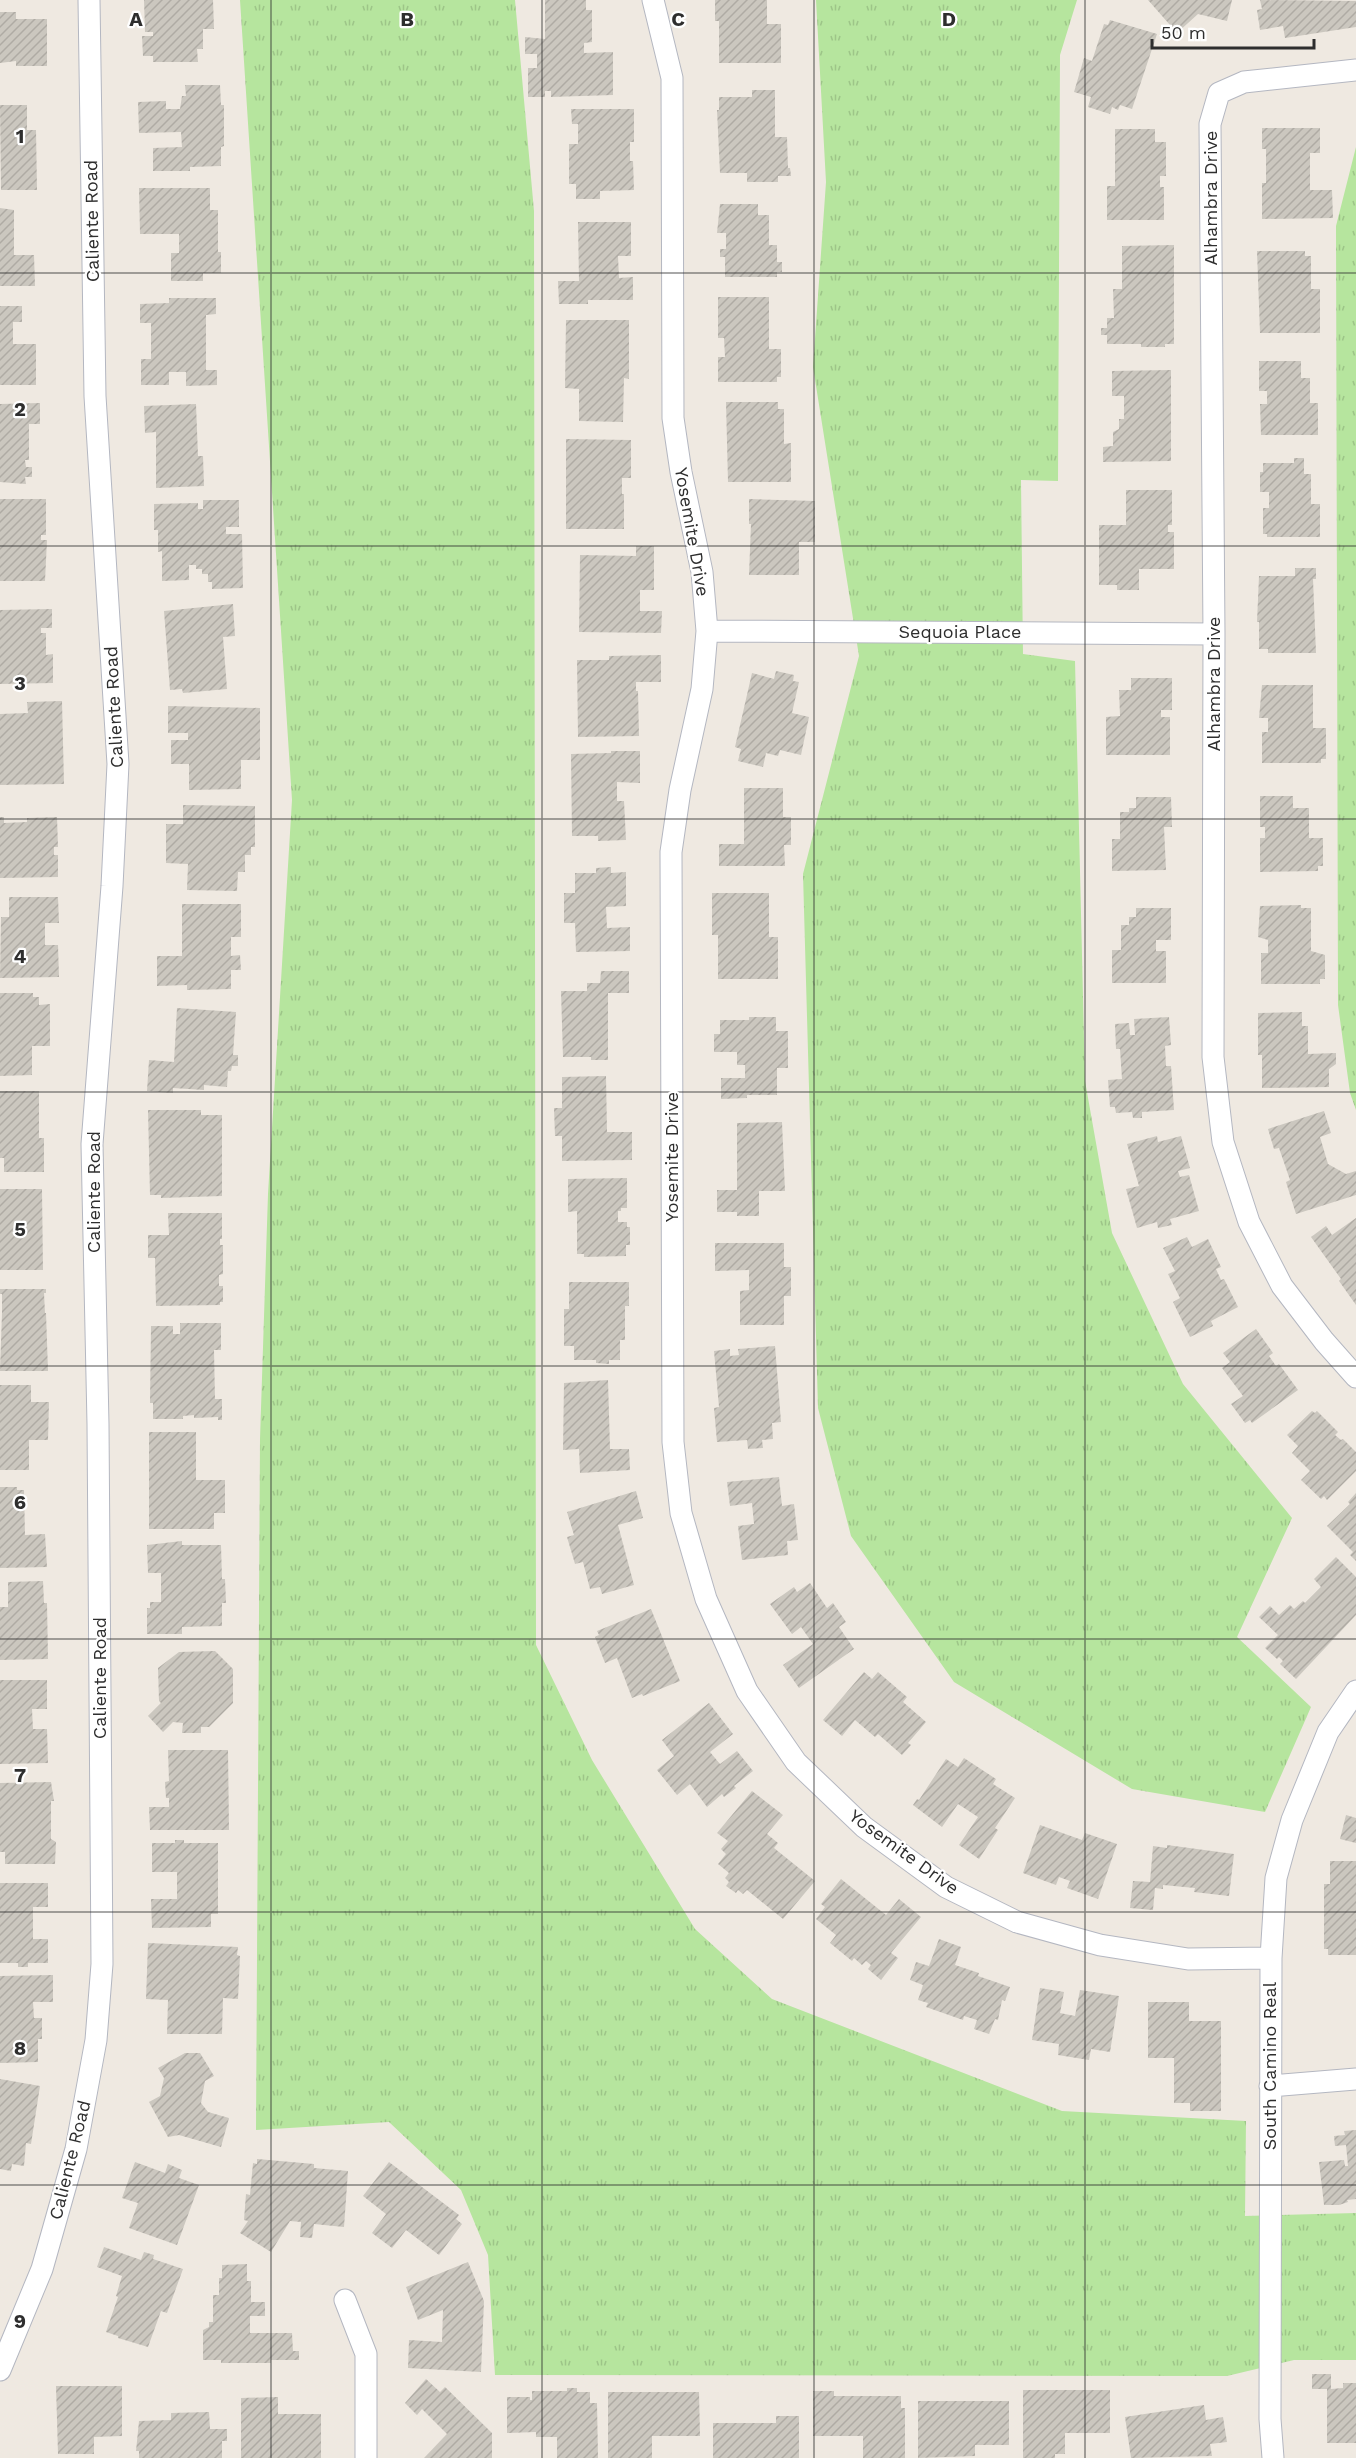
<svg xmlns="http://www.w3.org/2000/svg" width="1356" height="2458" viewBox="0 0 1356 2458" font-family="'Work Sans',sans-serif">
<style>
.grass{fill:url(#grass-tufts)}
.building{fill:url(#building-hatch)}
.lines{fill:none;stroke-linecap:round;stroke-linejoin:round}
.minor-casing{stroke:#b4b7c1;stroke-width:23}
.minor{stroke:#fff;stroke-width:21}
.grid{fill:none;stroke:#2e2e2e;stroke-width:1.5;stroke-opacity:0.55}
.labels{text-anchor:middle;stroke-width:4.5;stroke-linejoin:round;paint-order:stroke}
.street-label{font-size:18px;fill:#2e2e2e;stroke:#fff}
.grid-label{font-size:20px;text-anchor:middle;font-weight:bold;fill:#2e2e2e;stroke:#fff;stroke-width:4.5;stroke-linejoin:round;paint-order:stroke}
</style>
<defs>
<pattern id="grass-tufts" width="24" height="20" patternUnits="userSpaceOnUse" patternTransform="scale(1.5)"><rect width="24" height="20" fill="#b6e59e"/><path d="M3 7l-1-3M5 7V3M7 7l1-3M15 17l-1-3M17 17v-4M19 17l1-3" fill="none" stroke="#9dc588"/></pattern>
<pattern id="building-hatch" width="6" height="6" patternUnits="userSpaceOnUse" patternTransform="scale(1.5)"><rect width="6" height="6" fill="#cbc7bf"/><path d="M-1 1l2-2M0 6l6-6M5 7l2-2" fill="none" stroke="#afaba4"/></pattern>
</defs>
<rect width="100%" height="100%" fill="#efe9e1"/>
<path class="grass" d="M240,0H515L534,211L536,1645L592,1760L695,1929L772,1999L1062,2111L1246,2121L1245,2216L1356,2213V2360H1294L1227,2376L495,2375L488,2255L461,2190L389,2122L256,2130L260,1439L268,1194L292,800Z
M816,0H1077L1060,55L1058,481L1021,480L1023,654L1075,661L1085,1081L1112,1233L1183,1384L1292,1518L1237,1637L1311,1707L1265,1812L1132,1789L954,1682L851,1536L818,1408L803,874L859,656L813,367L826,182Z
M1356,147V1110L1350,1093L1338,1005L1336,226Z"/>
<path class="building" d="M144,0H213L214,29H203V49H197L198,62H153V56H143L142,36H153V32H145Z
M545,0H586V10H592V42L584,43V53L613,52V95L551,97V91H545V97H528V68H537V54H525V37L545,39Z
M715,0H767V24H781V63H719V21H715Z
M1148,0H1232L1227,21L1198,14L1177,33Z
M1260,0L1356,1V27L1285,38L1283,26L1260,30L1257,10L1262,9Z
M0,12H16V19H47V66H16V61L0,63Z
M1110,20L1157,34L1132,109L1120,105L1118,110L1112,107L1110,114L1088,107L1091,97L1074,92L1084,58L1092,61L1104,24L1108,25Z
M185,85H220L221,105H224V146L221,147V166L190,167V171H153V148L182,147L181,132L139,133L138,102L166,101V109H180L182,96H186Z
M752,90H775V137H787L788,168H790L791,176H778V182H747V173H720L717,110H719V97H752Z
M0,105H27V130H36L37,190H1Z
M571,109H634V142H630V161H633L634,190L600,191V199H576V184H569V144H578V124H572Z
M1262,128H1320V153H1310V190H1332L1333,218L1262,219V183H1266V149H1262Z
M1115,129H1155V142H1166V176H1160V187H1164V220H1107V186H1115Z
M139,188H210V210H218V252H221V273H203V281H171V253H179V234H140Z
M720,204H758V215H769V245H777V262H782V272H777V277H725V257H720V249H726V233H717Z
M0,208L14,210V255H34L35,286H0Z
M578,222H631V256H618L619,278L633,277V300H588V304H559L558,281H579Z
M1174,245V344H1165V347H1141V344H1107V335H1101V328H1107V318H1114L1113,289H1122V246Z
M1257,251H1305V256H1311V289H1320V333H1260Z
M718,297H769V349H781V377H777V382H718V357H725L724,338H718Z
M169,298H216V314L206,315V370H217V385L186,386V372H169V385H141V359H151V323H140V304L169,303Z
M0,306H22V322H13V344H36V385H0Z
M566,320H629V379L624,378L623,422L579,421V389L565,388Z
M1259,361H1301V378H1310V403H1318V435H1261L1260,404H1267V391H1259Z
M1171,370V461L1103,462V447L1113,446V432L1119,429V419H1124V396H1112V371Z
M726,402H778V409H784V444L791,443V482H728Z
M40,403V424H29V460H25L26,467H32V477H25L26,484L0,482V404Z
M196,404L198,456H203L204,486L156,488V432L145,433L144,406Z
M566,439L631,440V478H622V494H624V529H566Z
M1294,458H1304V474H1311V504H1320V537H1267V534H1263V508H1269V492H1260V472H1263V463H1294Z
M1126,490H1172V525H1168V532H1174V569H1139V590H1117V585H1099V525H1126Z
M0,499H46V535H41V540H47L45,581H0Z
M749,499L815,501V542H799V575H749L751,524H749Z
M203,500H239V527H226V534H242L243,588L212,589V582H208V574H202V569H196V565H189V580L162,581V551L158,552V530H154V504L198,503V509H203Z
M636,546H654V590H640V611H662L661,633L579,632L580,555L636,556Z
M1295,568H1316V579H1313L1316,653H1268V649H1259V622H1257L1259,576H1295Z
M233,604L235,636L223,637L227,689L183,693L182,689L170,690L164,611Z
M52,609V628H41V633H46V655L53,654V683L0,684V610Z
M661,655V682H636V691H638L639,736L578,737L577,660H609V656Z
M776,671L794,675L793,681L799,682L792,713L809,717L801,755L780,750L778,756L766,753L763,767L738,761L741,749L735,747L752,673L774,679Z
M1131,678H1172V710H1161V717H1170V755H1106V717L1120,716L1119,690H1131Z
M1262,685H1313V728H1326V759H1321V763H1262V732H1268V718H1259Z
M62,701L64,784L0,785V714L28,713L27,702Z
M168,706L260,708V760H241V789L189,790V764H171V740H188V733H168Z
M611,751H640V783L617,782V801H624L626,840L598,841V836H572L571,754L611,753Z
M744,788H783V817H791V845H784L785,866H719V844H744Z
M1260,796H1293V808H1309V838H1323V866H1318V871L1260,872V838H1265V827H1260Z
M1136,797H1171L1172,827H1164L1166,870L1112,871V839H1120V812H1129V808H1136Z
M183,805L255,806V847H251V855H245V872H238L237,891L187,890L188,864L166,863V824H183Z
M0,817H4V823L27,822V818L57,817L58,847H54V855H58V877L0,878Z
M611,867V873L626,872V906L606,907L607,928L630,927V951L576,952L575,923H564V893H575V873H596V868Z
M712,893H769V937H778V979H718V935H712Z
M9,897H58L59,923H45V945H58L59,977L0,978L1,917H9Z
M182,904H241V937H231V956L240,955L241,970H231V989L187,990V985L157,986V956H182Z
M1301,905V908H1311V951L1325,955V979H1320V984H1261V953H1268V940L1258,937L1260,906Z
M1136,908H1171V940H1156V951H1166V983H1112V950H1121V925H1129V917H1136Z
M601,971H629V993H608V1060H591V1057H563L561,991H587V983H600Z
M0,993H33V997H39V1005L50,1004V1046H32V1075L0,1076Z
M177,1008L236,1012L233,1055H238V1066H232L231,1071H228L227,1087L204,1085V1090L173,1088V1093L147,1091L149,1060L174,1062Z
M1302,1012V1026H1308V1054L1336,1053V1064L1329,1069V1087L1262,1088V1055H1258V1013Z
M749,1017H776V1031H788V1068H777V1095H747V1098L721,1099V1078H745V1065H737V1052H714V1034H720V1020H749Z
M1169,1017L1171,1045L1165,1046L1166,1066H1171L1174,1110L1142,1112V1118H1133L1132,1112L1116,1113L1115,1107H1110L1108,1080L1122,1079L1120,1049H1116L1115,1024L1129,1023L1130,1035H1135L1134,1019Z
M606,1076L607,1132H632V1160L562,1161V1136H555L554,1108H562V1077Z
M0,1091H39V1138H44V1172H4V1158H0Z
M148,1110H201V1115H222V1196L161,1198V1195H150Z
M1324,1111L1331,1133L1320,1137L1328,1164L1346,1174L1356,1171V1195L1296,1214L1286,1182L1290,1180L1279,1148L1274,1149L1268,1129Z
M782,1122L785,1191H759V1216H737V1212H717V1190H737V1123Z
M1157,1136L1158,1142L1181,1136L1190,1168L1178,1171L1180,1177L1189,1175L1199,1211L1170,1219L1172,1225L1158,1228L1157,1222L1137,1228L1126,1189L1139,1186L1127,1144Z
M627,1178V1208H621V1211H618V1222H627V1227H630V1245H626V1256L584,1257V1254H577V1211L568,1212V1179Z
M0,1189H42L43,1270H0Z
M168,1213H222V1239H220V1245H223V1274L219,1275V1286H223V1302H220V1305L156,1306L155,1258H148V1235H169Z
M1356,1218V1305L1339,1281L1341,1279L1311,1237L1326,1226L1332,1235Z
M1187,1237L1192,1247L1208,1239L1221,1267L1216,1269L1221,1280L1224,1279L1238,1307L1211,1321L1213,1326L1190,1337L1173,1302L1180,1298L1168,1274L1175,1271L1163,1248Z
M715,1243H784V1267H791V1296H784V1325H740V1291L749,1290V1270L715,1271Z
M569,1282H629V1306H625V1340H620V1360H609V1364L596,1363V1360H574V1346H564V1309H569Z
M0,1289H46V1293H44L45,1313H46L48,1371H0L2,1313V1294H0Z
M180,1323H221V1350H214L215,1399H222V1420H218V1417L194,1418V1415L183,1416V1419H153V1403H150L151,1326H173V1334H180Z
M1256,1329L1273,1353L1269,1356L1276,1366L1279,1364L1298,1390L1252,1423L1250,1420L1245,1423L1231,1404L1243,1396L1222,1368L1230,1362L1223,1353Z
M775,1346L781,1422L772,1423L773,1439L762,1440L763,1448L748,1449L747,1440L717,1442L714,1408L719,1407L714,1351L730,1349V1356L739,1355L738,1349Z
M608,1380L610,1449H629L630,1470L580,1473L579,1449L563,1450L564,1383Z
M0,1385H31V1402H49L48,1440H29V1470H0Z
M1312,1411L1315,1413L1317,1411L1338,1432L1335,1435L1341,1440L1343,1439L1356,1452V1471L1327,1500L1324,1496L1321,1499L1301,1480L1310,1471L1292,1453L1298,1446L1287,1435Z
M149,1432H196V1480H225V1513H214V1529H149Z
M779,1477L782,1506L794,1504L798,1540L787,1541L788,1555L742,1560L738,1526L754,1524L752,1503L730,1506L727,1482Z
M0,1487H17V1490H24L25,1535L45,1534L47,1567L0,1568Z
M636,1491L643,1518L618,1525L634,1585L602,1594L600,1587L590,1589L583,1562L575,1564L567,1537L574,1535L567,1512Z
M1356,1493V1561L1350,1555L1353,1552L1327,1526L1350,1504L1348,1502Z
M182,1541V1545H221L222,1579H225L226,1603H222V1626L182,1627V1634H147V1608H150V1602H161V1573H148L147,1545Z
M1336,1557L1356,1577V1615L1296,1679L1280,1664L1283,1661L1279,1657L1277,1659L1265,1648L1278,1635L1259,1617L1270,1606L1279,1615L1290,1605L1294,1609L1303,1601L1305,1603L1321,1587L1314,1579Z
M43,1581L44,1603H47L48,1659L0,1660V1607H8V1582Z
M810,1583L827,1608L833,1603L846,1622L839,1627L854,1649L799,1688L783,1665L813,1644L801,1627L792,1634L770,1604L794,1587L797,1592Z
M651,1609L680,1681L643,1696L642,1694L632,1698L617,1658L605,1663L595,1637L599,1635L597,1631Z
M215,1651L233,1669V1703L209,1727H201V1733H182L183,1723L173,1722L163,1732L148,1716L161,1703L159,1701L158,1668L179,1652Z
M864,1672L872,1679L878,1672L907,1697L903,1702L926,1722L908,1743L911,1745L902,1755L878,1734L875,1737L855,1720L842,1736L823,1720Z
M0,1680H47V1709H32L33,1729H47L48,1763L0,1764Z
M709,1703L733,1734L710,1752L720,1764L737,1751L753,1771L734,1786L736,1788L724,1797L722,1794L707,1807L690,1784L677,1795L657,1770L674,1756L662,1740Z
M168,1750H228L229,1830H150L149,1807H169V1798H166L165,1782L169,1781Z
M964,1758L996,1779L993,1784L1015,1798L995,1828L998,1830L979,1859L959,1845L978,1817L958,1804L942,1827L913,1805L917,1799L919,1800L946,1759L958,1767Z
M51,1782L54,1801H51V1839L56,1842L55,1864H5V1852H0V1783Z
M752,1791L783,1815L767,1834L778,1843L774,1848L815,1881L783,1919L747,1890L743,1894L738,1890L736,1893L726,1886L729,1882L725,1878L729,1873L718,1864L726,1854L721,1849L728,1841L717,1833Z
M1346,1815L1356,1818V1843L1340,1839Z
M1040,1825L1082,1840L1085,1833L1117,1844L1098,1899L1067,1888L1070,1881L1059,1877L1056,1885L1023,1873Z
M175,1840H184V1843H218V1914H211V1927L152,1928L151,1899H177V1872H152V1843H175Z
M1167,1845L1234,1854L1229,1896L1194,1892L1195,1888L1163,1885V1889L1155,1888L1153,1910L1130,1908L1133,1881L1150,1882L1153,1846L1167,1848Z
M1330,1861H1356V1955H1328V1949H1324V1884H1330Z
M841,1879L886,1915L899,1899L921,1917L891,1953L898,1958L881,1980L868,1969L871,1965L866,1961L862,1965L854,1958L852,1961L830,1943L836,1935L816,1919L825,1907L821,1904Z
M0,1883H48V1907H33V1939H48V1963H28V1967H18V1963H0Z
M939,1939L961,1947L955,1965L979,1973L978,1976L1010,1987L1005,2001L1002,2000L998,2020L995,2019L989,2034L974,2029L977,2020L964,2016L963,2020L926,2007L928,2003L918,2000L923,1985L910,1980L916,1962L929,1966Z
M148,1943L238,1947L237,1955L240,1956L238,1999L223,1998L222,2034H167L168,2000L146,1999Z
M53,1975V2002H33L34,2018H42V2039H38V2062L0,2063V1976Z
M1040,1988L1064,1992L1060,2013L1075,2016L1080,1990L1119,1996L1110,2052L1091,2049L1089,2060L1058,2055L1059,2044L1032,2040Z
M1148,2002H1189V2021H1221V2111H1190V2103H1174V2058H1148Z
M185,2053H200L214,2076L205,2081L201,2103L208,2112L229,2118L221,2147L179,2135L168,2137L149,2102L160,2096L164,2078L158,2068Z
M0,2079L40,2086L31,2144L26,2143L24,2166L12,2164L11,2171L0,2169Z
M1356,2130V2199L1347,2200L1348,2202L1339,2205H1324L1319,2162L1344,2160L1345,2166H1348L1346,2145L1335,2146L1334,2136L1345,2135L1344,2131Z
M257,2159L314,2164V2168L348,2171L344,2227L314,2224L312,2238L300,2237L301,2222L290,2221L271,2252L240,2233L248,2221L244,2220L246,2194L250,2195L253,2163L257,2164Z
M135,2162L165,2173L168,2164L182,2170L179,2178L199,2185L177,2245L129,2228L138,2203L122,2198Z
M389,2162L459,2215L456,2219L462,2224L439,2255L406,2230L392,2248L372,2233L386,2214L363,2196Z
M104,2247L141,2260L144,2252L154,2255L153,2259L183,2269L167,2313L161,2311L148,2347L118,2338V2336L106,2332L118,2297L116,2296L122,2276L97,2267Z
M468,2262L484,2301L481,2372L408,2368L409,2340L442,2342L443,2310L418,2320L406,2287Z
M247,2264V2281H251V2302H265V2316H250V2333H292L293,2351H299V2360H271V2363H221V2360H203V2330L209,2327V2322H213V2295H219V2278H222V2265Z
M1312,2374H1331V2389L1343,2388V2383H1356V2443H1327V2389H1312Z
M426,2379L440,2392L445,2387L492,2433V2458H424L447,2434L422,2409L417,2415L405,2403Z
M56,2386H122V2436L94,2437V2454H58Z
M567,2388H577V2392H590V2403H597L598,2458H557V2437H536V2432L507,2433V2397H530V2400H532V2391H567Z
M1023,2390H1110V2433H1065V2454H1055V2458H1023Z
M813,2391H834V2396H901V2408H905V2458H863V2436H813Z
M608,2392H699L700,2436H652V2458H608Z
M278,2397V2414H321V2458H241V2398Z
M918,2401H1009V2445H975V2456L918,2458Z
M1204,2405L1206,2420L1223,2417L1227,2442L1210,2444L1212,2456L1131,2458L1125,2417Z
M209,2412L210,2429H227V2441H222V2458H139V2451H136L139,2421L171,2420V2413Z
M776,2416H799V2458H713V2423H776Z"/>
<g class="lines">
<defs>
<path id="minor" d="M653,0L672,78L673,418L681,472L702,572L707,631L702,689L680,790L671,852L673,1442L681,1513L706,1599L747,1691L796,1762L864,1827L946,1887L1017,1922L1100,1945L1188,1959L1271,1958
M1356,70L1244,82L1219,93L1210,124L1214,634L1213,1057L1223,1142L1249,1222L1282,1286L1324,1341L1356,1377
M707,631L1214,634
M1270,2086L1356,2079
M345,2300L366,2354V2458
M0,2370L42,2269L76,2149L96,2040L102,1964L98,1424L92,1144L112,886L118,764L95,396L89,0
M1273,2458L1270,2419L1271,1958L1276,1878L1292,1820L1328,1732L1356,1691"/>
</defs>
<use href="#minor" class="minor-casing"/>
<use href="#minor" class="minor"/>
</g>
<path class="grid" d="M271,0V2458M542,0V2458M814,0V2458M1085,0V2458M0,273H1356M0,546H1356M0,819H1356M0,1092H1356M0,1366H1356M0,1639H1356M0,1912H1356M0,2185H1356"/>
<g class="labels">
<g class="street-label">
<text transform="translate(1211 198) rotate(-90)" y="6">Alhambra Drive</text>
<text transform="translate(92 221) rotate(-91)" y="6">Caliente Road</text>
<text transform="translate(692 532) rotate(80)" y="6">Yosemite Drive</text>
<text x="960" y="638">Sequoia Place</text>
<text transform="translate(1214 684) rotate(-90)" y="6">Alhambra Drive</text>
<text transform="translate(114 707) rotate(-93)" y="6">Caliente Road</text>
<text transform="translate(672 1157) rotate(-90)" y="6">Yosemite Drive</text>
<text transform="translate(94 1192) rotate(-90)" y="6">Caliente Road</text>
<text transform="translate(100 1678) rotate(-90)" y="6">Caliente Road</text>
<text transform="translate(904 1852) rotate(36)" y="6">Yosemite Drive</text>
<text transform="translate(1270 2066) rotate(-90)" y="6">South Camino Real</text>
<text transform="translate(70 2160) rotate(-76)" y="6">Caliente Road</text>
</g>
</g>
<g class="grid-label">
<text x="136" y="26">A</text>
<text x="407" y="26">B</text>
<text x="678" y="26">C</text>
<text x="949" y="26">D</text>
<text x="20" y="143">1</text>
<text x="20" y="416">2</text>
<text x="20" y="690">3</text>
<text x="20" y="963">4</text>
<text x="20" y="1236">5</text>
<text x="20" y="1509">6</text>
<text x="20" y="1782">7</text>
<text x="20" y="2055">8</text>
<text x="20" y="2328">9</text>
</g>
<path d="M1152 39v9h162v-9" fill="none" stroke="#2e2e2e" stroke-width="3"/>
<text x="1161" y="39" font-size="18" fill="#2e2e2e" stroke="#ffffff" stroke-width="4.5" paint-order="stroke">50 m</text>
</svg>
